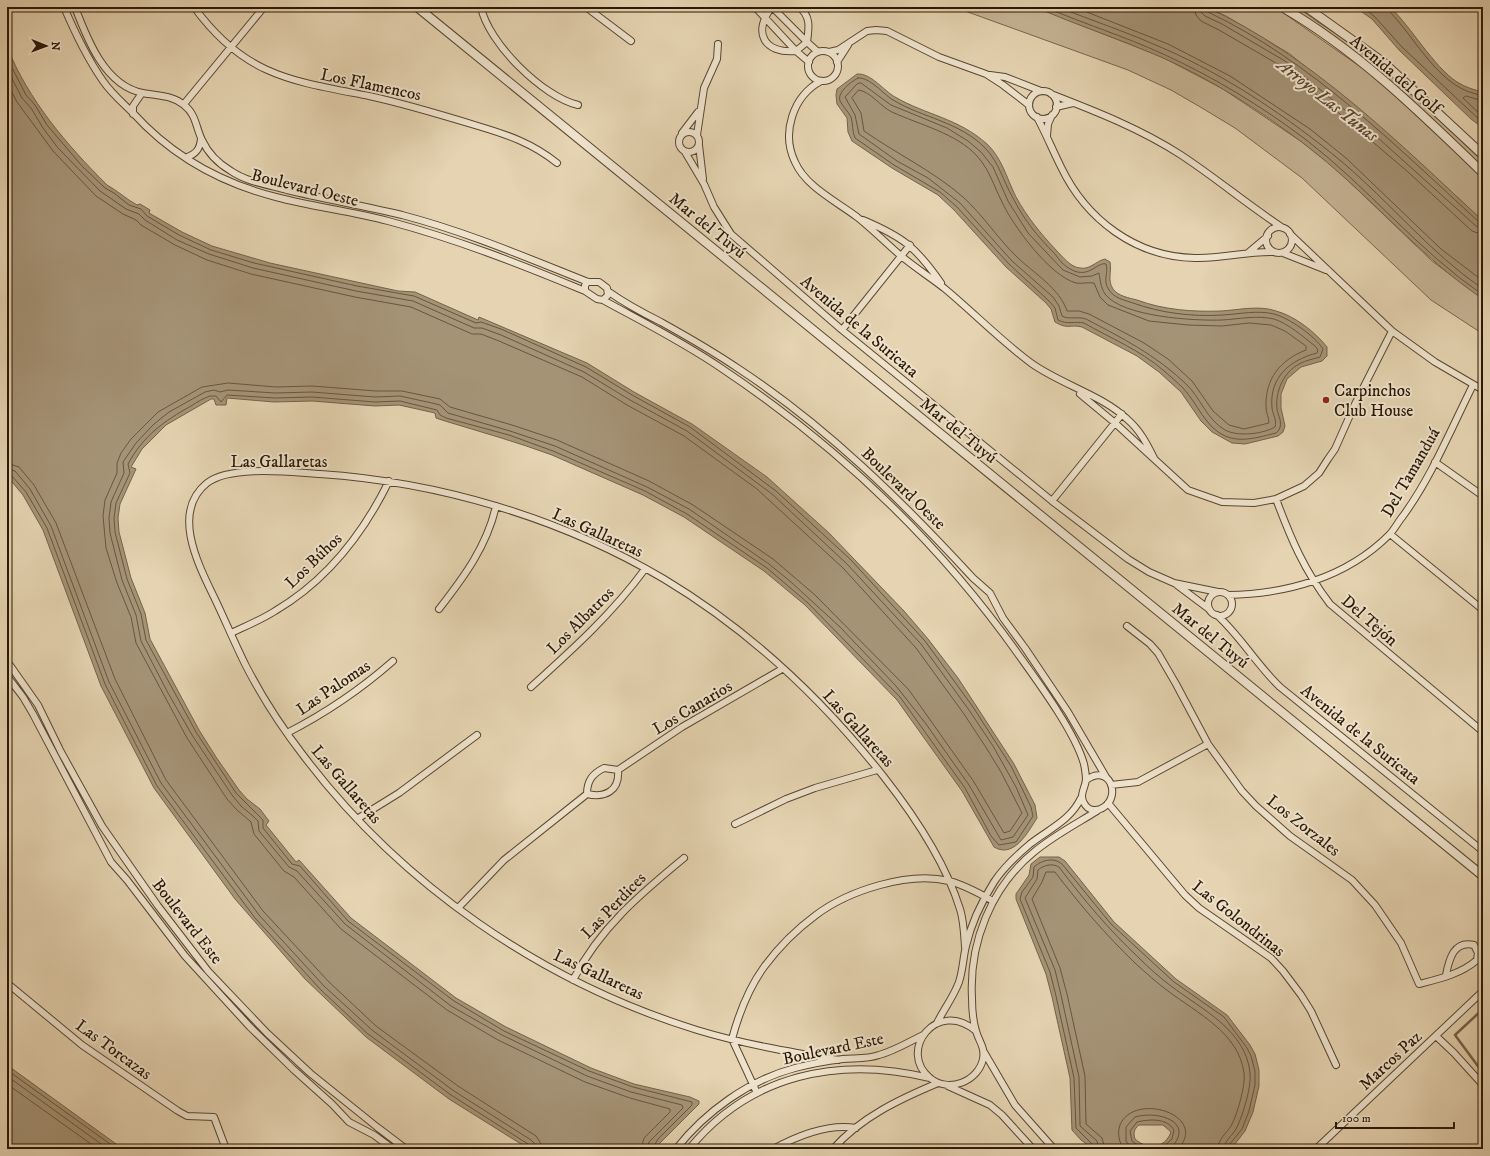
<svg xmlns="http://www.w3.org/2000/svg" width="1490" height="1156" viewBox="0 0 1490 1156" font-family="'IM FELL DW Pica',serif">
<style>
.green{fill:#c5b394;stroke:#78664c}
.water{fill:#a59376;stroke:#746248;fill-rule:evenodd}
.lines{fill:none;stroke-linecap:round;stroke-linejoin:round}
.shore{stroke:#68563d;stroke-width:1}
.stream{stroke:#746248;stroke-width:2.5}
.minor-casing{stroke:#59472f;stroke-width:8}
.tertiary-casing{stroke:#59472f;stroke-width:10}
.minor{stroke:#eee2cc;stroke-width:6}
.tertiary{stroke:#eee2cc;stroke-width:8}
.poi-dot{fill:#8f2418;stroke:#eee2cc;stroke-width:1.5}
.labels{text-anchor:middle;stroke-width:4;stroke-linejoin:round;paint-order:stroke}
.street-label{font-size:17px;fill:#2a1804;stroke:#eee2cc}
.poi-label{font-size:17px;fill:#2a1804;stroke:#eee2cc;text-anchor:start}
.water-label{font-size:18px;font-style:italic;fill:#5b4932;stroke:#eee2cc}
</style>
<rect width="100%" height="100%" fill="#e5d3b1"/>
<filter id="stains"><feTurbulence type="fractalNoise" baseFrequency=".005" numOctaves="4"/><feColorMatrix values="0 0 0 0 .2 0 0 0 0 .09 0 0 0 0 .02 0 0 0 .5 -.17"/></filter>
<radialGradient id="worn" r=".72"><stop offset=".6" stop-color="#630" stop-opacity="0"/><stop offset="1" stop-color="#630" stop-opacity=".3"/></radialGradient>
<path class="green" d="M954,7H1035L1162,57L1223,89L1302,142L1336,169L1432,261L1483,299V334L1431,300L1302,178L1235,128L1202,108L1171,90L1128,70Z
M1206,7H1274L1282,12L1375,77L1483,178V221L1418,161L1290,54L1226,16Z
M1289,7C1300,7 1309,16 1318,22C1379,60 1431,112 1483,162V167C1422,108 1361,52 1289,7Z"/>
<path class="water" d="M1035,7H1206C1311,55 1399,143 1483,221V299C1417,255 1367,191 1303,143C1261,111 1209,78 1161,57C1120,39 1076,25 1035,7Z
M1355,7H1390C1412,28 1433,66 1457,82C1465,87 1474,90 1483,92V128L1471,119L1399,50L1372,19Z
M7,47C29,101 66,144 107,185C118,191 126,199 137,205L140,204L150,210L149,213L182,232L212,246L270,263L398,291L415,292L478,320L479,317L587,363L634,392L692,424L767,477L829,533L904,611L928,639L958,678L1014,764L1035,805L1037,818C1028,832 1014,859 994,847L962,791L897,700L805,605L764,571L684,517L643,495L552,455C517,442 481,432 445,421L436,418L435,413L399,405L375,406L312,401L274,402L227,398L226,405H216L214,399H211L166,425L142,449L131,467L136,469L120,504L118,518L119,532L131,578L145,613L150,639L199,730L216,757L239,790L247,799L260,809L269,821L266,825L296,862L299,860L351,918L456,998L506,1027L591,1068L634,1084L690,1097L699,1101V1104L654,1149H529L449,1099L366,1037L305,979L235,899L154,788L101,686L43,530L23,495L7,476Z
M857,74C871,73 883,90 895,97C926,115 958,118 987,144C1002,158 1007,179 1016,197C1027,217 1041,234 1056,250C1063,257 1070,267 1080,268C1090,270 1096,261 1105,259L1110,262C1112,272 1107,280 1113,289C1118,296 1129,298 1137,300C1164,310 1193,312 1221,311C1239,310 1259,305 1276,311C1295,316 1315,332 1327,347V356L1322,361L1301,367L1287,379L1281,394V408L1285,426L1283,432L1278,436L1245,444L1232,443L1212,432L1201,421L1181,392L1159,372L1137,356L1082,327C1070,324 1068,330 1055,322L1051,309L1046,303L1006,267L954,210L938,195L892,168L852,141L848,132L847,118L837,104L836,95L837,89Z
M1040,857H1059L1065,861L1114,922L1176,979L1227,1015L1250,1045L1255,1054L1259,1070V1086L1253,1112L1245,1131L1231,1149H1093L1081,1140L1072,1130L1070,1078L1052,997L1046,974L1016,899V894L1029,875L1031,864ZM1139,1125H1163L1171,1132C1165,1149 1147,1150 1135,1139C1133,1133 1134,1129 1139,1125Z
M7,1065L123,1149H7Z"/>
<g class="lines">
<path class="shore" d="M1045,7C1084,24 1124,36 1163,54C1212,76 1263,107 1305,139C1368,187 1417,250 1483,295
M1058,7C1093,21 1130,33 1165,49C1227,76 1289,118 1341,161C1390,202 1430,253 1483,289
M1074,7L1168,44L1230,76L1310,129L1346,158L1441,249L1483,281
M1194,7L1196,15L1201,21L1219,30L1281,66L1327,103L1408,172L1472,231L1483,235
M1200,7L1201,12L1205,16L1222,24L1285,61L1367,128L1476,226L1483,229
M1206,7L1208,12C1311,61 1395,145 1479,222L1483,224
M1363,7L1375,17L1402,47L1483,123
M1388,7L1389,11C1416,38 1441,92 1483,95
M7,58L26,95L35,105L47,125L82,166L105,188L114,193L129,205L141,209L147,216L179,235L211,250L254,263L357,286L414,296L476,323L481,322L501,329L586,367L632,395L690,427L776,491L851,560L925,641L973,707L1011,766L1031,807L1033,816L1016,842L999,845L991,836L965,788L900,697L808,603L767,568L687,514L645,491L553,451L509,435L446,418L440,415L437,410L400,401L375,402L312,397L275,398L227,395L221,402L216,396H210C204,398 197,402 191,406C164,421 143,436 128,464L130,473L116,503L114,518L115,532L127,579L141,614L146,640L196,732L236,793L263,820V828L292,864L300,866L348,921L454,1001L504,1031L589,1071L633,1087L692,1102V1105L658,1139L652,1149
M7,69L22,98L31,108L43,128L58,148L100,191L126,209L139,214L145,220L177,240L209,254L253,268L356,291L413,301L474,328H482L501,335L584,372L630,400L687,431L772,494L847,564L921,644L969,710L993,746L1016,787L1028,815L1013,837L1001,840L969,785L926,724L896,686L840,627L791,582L769,564L689,509L647,487L555,446L510,431L448,413L440,405L432,403L400,396L375,397L312,392L275,393L228,390L220,392L214,390L205,392L169,412L154,424L136,443L123,462L124,473L111,502L109,518L110,533L122,580L136,615L141,641L168,693L192,735L232,795L241,806L254,817L258,821L259,831L289,867L297,871L345,924L451,1006L502,1035L587,1076L631,1092L682,1105L683,1108L649,1142L647,1149
M858,78C870,77 883,94 893,100C923,118 960,122 985,148C999,162 1003,181 1013,198C1024,220 1038,237 1055,254C1058,258 1062,264 1067,267C1088,282 1097,261 1106,264C1109,273 1102,280 1109,290C1114,298 1124,300 1133,303C1161,313 1192,317 1223,315C1239,314 1258,310 1274,314C1289,318 1315,336 1323,349L1320,357C1314,359 1306,360 1299,364C1284,372 1275,391 1277,409C1278,416 1283,422 1279,430L1276,433C1259,437 1242,443 1225,436C1205,427 1198,404 1183,388C1177,382 1170,376 1163,370C1140,350 1110,338 1084,323C1075,321 1067,325 1058,320L1055,308L1049,301L1009,264L957,207L940,192L894,165L855,138C852,131 853,124 851,117C848,111 843,107 840,101C837,92 851,82 858,78Z
M7,83L17,102L53,151L96,196L123,214L136,220L141,225L175,245L207,260L251,274L355,297L411,307L472,334H481L499,341L582,377L627,405L684,436L757,489L843,568L916,648L964,714L987,749L1001,772L1022,813L1010,831L1004,833L974,782L909,690L815,595L773,559L693,505L649,481L557,440L512,425L450,407L440,399L402,391H376L312,386L276,387L228,383L202,387L158,412L131,439L121,453L117,463V473L105,500L103,516L106,548L117,583L131,617L136,643L187,738L227,799L237,810L251,822L254,834L284,871L294,877L341,929L447,1010L498,1040L585,1082L630,1098L670,1109V1112L644,1138L641,1149
M861,83L891,105L947,128L968,141L981,152L993,167L1008,201L1028,233L1063,270L1080,277L1092,276L1099,273C1100,280 1101,288 1105,294C1122,317 1195,321 1222,320C1239,319 1257,315 1274,319C1289,324 1302,336 1315,346L1318,350L1317,353C1290,360 1269,377 1272,408C1273,415 1277,420 1275,427C1263,434 1238,437 1225,430C1206,419 1201,398 1186,384C1156,355 1122,338 1086,319C1078,316 1069,320 1062,316L1059,306L1053,297L1012,261L960,203L928,178L897,161L859,134L855,115L845,97L857,84Z
M859,90C871,92 881,107 892,112C920,125 956,133 977,156C989,169 994,186 1002,202C1013,226 1050,276 1076,283C1082,284 1088,282 1094,283L1100,297L1108,305L1149,321L1188,325L1222,326L1249,323L1271,325L1285,331L1306,346V350C1280,360 1265,379 1266,407C1266,413 1269,418 1269,423L1244,429L1229,425L1213,411L1192,381L1168,359L1144,343L1089,314L1079,311H1067C1060,289 1035,274 1018,258C998,239 983,215 963,197C933,171 897,154 864,131L861,113L852,98Z
M1483,101L1466,96L1463,98L1483,117
M7,463L19,467L34,485L56,523L115,679L166,780L263,911L329,982L376,1026L395,1040L458,1086L536,1136L540,1142L542,1149
M7,469L15,471L30,489L51,526L109,682L161,783L259,915L324,986L372,1030L392,1045L454,1091L531,1140L535,1144L536,1149
M7,474L11,475L26,492L47,528L105,684L157,786L255,918L321,990L368,1034L389,1049L451,1095L528,1144L531,1149
M7,1070L117,1149
M7,1076L108,1149
M7,1084L98,1149
M1094,1149L1093,1145L1076,1128L1074,1078L1056,996L1050,972L1020,899L1022,892L1033,877L1034,867C1042,860 1053,857 1062,864L1111,924L1174,982L1224,1017L1247,1048L1251,1056L1255,1071V1085L1249,1111L1242,1129L1229,1145V1149
M1099,1149L1097,1141L1080,1126L1079,1077L1061,995L1055,970L1025,898L1037,879L1038,870C1044,865 1052,863 1059,867C1084,900 1109,930 1139,958C1149,968 1160,978 1171,986C1201,1009 1246,1030 1250,1073C1252,1086 1242,1118 1236,1129C1232,1136 1224,1141 1224,1149
M1105,1149L1102,1138L1086,1124L1085,1076L1067,994L1060,968L1032,899L1042,882L1046,872H1055C1080,905 1106,935 1135,963C1146,973 1157,983 1168,991C1197,1013 1239,1033 1244,1073C1246,1084 1237,1116 1231,1126C1226,1134 1218,1139 1218,1149
M1124,1149C1119,1143 1117,1133 1120,1125C1134,1091 1210,1115 1178,1149
M1132,1149L1126,1141V1127L1135,1117C1158,1110 1197,1122 1170,1149
M1143,1149L1132,1141L1130,1131L1137,1122C1150,1119 1167,1118 1174,1130L1172,1139L1161,1149"/>
<path class="stream" d="M1483,1009L1455,1035L1483,1073"/>
<defs>
<path id="minor" d="M64,7C75,33 87,58 103,81C111,93 123,103 133,113C171,155 221,183 276,197C313,207 351,211 388,221C456,239 520,264 585,291
M75,7C87,39 105,86 143,93C157,96 172,95 184,105C196,114 196,128 202,140C208,153 219,164 231,171C247,182 269,185 287,190C325,199 364,206 402,215C467,232 525,257 588,282H599L607,288L608,295L603,300L597,299L585,291V285L588,282
M194,7C244,76 292,81 369,96C406,104 442,115 478,126C508,135 532,143 557,163
M481,7C488,43 543,97 578,105
M586,7L631,41
M755,7L796,51L807,42L772,7
M772,7C752,32 764,54 796,51L809,62
M799,7C811,16 809,28 807,42L818,52
M808 66a15 15 0 1 1 30 0a15 15 0 1 1-30 0Z
M829,52L838,50L867,31L876,30L887,31L939,57L986,74L1003,85L1029,105
M837,62L848,45
M990,75L1005,77L1041,91
M821,81C793,96 781,133 795,162C806,187 836,201 857,217C872,229 886,243 900,255C914,267 930,277 944,288C973,312 1000,340 1031,363C1060,384 1102,395 1127,419C1140,430 1147,444 1154,458
M1029 105a14 14 0 1 1 28 0a14 14 0 1 1-28 0Z
M1051,94C1095,111 1141,129 1181,155C1216,178 1248,205 1283,228
M184,104L264,7
M1056,107L1073,103
M133,114V106L142,93
M1037,117C1046,134 1053,151 1061,167C1086,219 1135,257 1195,258C1221,259 1247,251 1274,252
M679 142a10 10 0 1 1 20 0a10 10 0 1 1-20 0Z
M682,133L698,112
M697,135L704,88L717,59L718,44
M1047,136L1048,124L1052,115
M699,145L703,179
M685,152L704,184L714,207L731,234L842,330L1052,501L1128,559L1149,572L1174,583L1218,592
M187,157C196,154 200,149 201,139
M863,220C903,237 916,247 941,283
M1266 240a13 13 0 1 1 26 0a13 13 0 1 1-26 0Z
M1290,234L1392,331L1435,362L1483,390
M1249,252L1268,236
M1283,253L1326,270
M609,292C626,304 643,313 661,322C688,337 714,352 739,369C827,427 902,501 973,578L990,593L1003,618L1025,648L1068,712L1106,777
M603,300C643,322 683,342 721,368C836,445 938,541 1018,654C1038,682 1075,732 1084,764C1085,769 1086,775 1086,780C1085,788 1079,795 1084,803C1088,811 1097,812 1104,807C1121,796 1110,763 1086,780
M842,330L910,245
M1080,394L1115,423L1188,490L1222,502L1254,503L1276,499L1304,486L1319,473L1328,459L1335,449L1355,404L1392,331
M1435,462L1483,496
M1276,499C1291,539 1304,570 1330,604L1483,732
M1052,501L1122,414
M1390,534L1483,610
M1177,585L1209,609
M1208 604a12 12 0 1 1 24 0a12 12 0 1 1-24 0Z
M1228,595C1286,594 1346,578 1389,535C1394,530 1398,522 1403,516C1432,476 1451,429 1473,385
M439,609C464,577 487,546 496,506
M1217,615C1241,637 1257,665 1280,687L1483,851
M1127,626L1150,644L1158,653L1176,684L1208,744L1242,791L1256,806L1290,836L1352,880L1375,905L1401,943L1419,984C1439,979 1461,974 1477,960L1478,953L1474,945C1454,940 1449,959 1446,975
M231,633C246,626 261,620 275,611C326,581 363,534 389,481
M7,661L38,705L61,752L102,826L158,906L208,971L267,1033L310,1073L377,1127L406,1149
M7,676L23,697L33,714L111,862L127,880L185,956L250,1027L293,1069L332,1104L349,1122L374,1135L393,1149
M531,687C572,650 612,614 645,569
M287,733C326,713 360,690 393,661
M604,768L618,770C620,791 605,798 587,794C587,781 592,774 604,768Z
M618,770L682,727L782,669
M1111,785L1138,782L1208,744
M1108,803L1185,895L1199,908L1271,958L1283,971L1301,995L1311,1011L1336,1065
M357,819L399,793L477,735
M735,824L786,799L815,788L877,770
M458,908L504,860L587,794
M573,980C600,928 639,895 684,858
M7,983L82,1045L178,1111L187,1116L214,1117L226,1149
M937,1023C944,1009 954,996 959,982C963,970 963,958 966,946C971,924 982,901 994,882C1003,868 1017,855 1030,844C1049,829 1070,821 1081,798
M976,1031C937,998 897,1051 930,1078C948,1093 978,1082 983,1059C985,1046 979,1042 976,1031C973,1021 972,1008 972,998C969,943 991,887 1034,852C1053,836 1076,824 1097,811
M1436,1036L1454,1053L1483,1085
M984,1052L1015,1105L1054,1149
M838,1060C790,1052 743,1044 697,1030C542,982 401,885 303,755C282,728 262,697 246,666C235,644 225,620 214,597C198,564 171,512 207,483C230,465 290,472 320,474C439,482 561,518 664,579C749,630 823,700 884,777C913,814 946,864 960,909C964,922 964,934 965,947
M948,1086L990,1105L1002,1115L1033,1149
M757,1093L732,1039C739,1013 748,989 764,967C778,948 797,929 816,915C848,891 908,871 949,881C964,885 979,893 993,901
M676,1149C705,1112 749,1080 795,1068C810,1064 827,1061 843,1059C855,1058 868,1059 879,1055C894,1051 909,1042 923,1035
M689,1149C750,1074 839,1056 930,1078
M773,1149C797,1136 828,1123 856,1128
M833,1149C861,1117 900,1099 938,1083
M1316,1149L1483,991"/>
<path id="tertiary" d="M417,7L1483,876
M1282,7C1358,51 1420,112 1483,173
M1306,7L1383,62L1483,155"/>
</defs>
<use href="#minor" class="minor-casing"/>
<use href="#tertiary" class="tertiary-casing"/>
<use href="#minor" class="minor"/>
<use href="#tertiary" class="tertiary"/>
</g>
<circle class="poi-dot" cx="1326" cy="400" r="4"/>
<g class="labels">
<g class="street-label">
<text transform="translate(1396 74) rotate(40)" y="6">Avenida del Golf</text>
<text transform="translate(371 84) rotate(12)" y="6">Los Flamencos</text>
<text transform="translate(305 187) rotate(14)" y="6">Boulevard Oeste</text>
<text transform="translate(708 225) rotate(39)" y="6">Mar del Tuyú</text>
<text transform="translate(860 326) rotate(40)" y="6">Avenida de la Suricata</text>
<text transform="translate(959 430) rotate(39)" y="6">Mar del Tuyú</text>
<text x="279" y="467">Las Gallaretas</text>
<text transform="translate(1410 472) rotate(-60)" y="6">Del Tamanduá</text>
<text transform="translate(904 488) rotate(44)" y="6">Boulevard Oeste</text>
<text transform="translate(598 532) rotate(24)" y="6">Las Gallaretas</text>
<text transform="translate(313 560) rotate(-44)" y="6">Los Búhos</text>
<text transform="translate(580 620) rotate(-45)" y="6">Los Albatros</text>
<text transform="translate(1370 620) rotate(41)" y="6">Del Tejón</text>
<text transform="translate(1211 635) rotate(39)" y="6">Mar del Tuyú</text>
<text transform="translate(333 687) rotate(-34)" y="6">Las Palomas</text>
<text transform="translate(692 707) rotate(-31)" y="6">Los Canarios</text>
<text transform="translate(859 728) rotate(48)" y="6">Las Gallaretas</text>
<text transform="translate(1361 734) rotate(39)" y="6">Avenida de la Suricata</text>
<text transform="translate(347 784) rotate(49)" y="6">Las Gallaretas</text>
<text transform="translate(1304 825) rotate(38)" y="6">Los Zorzales</text>
<text transform="translate(613 905) rotate(-46)" y="6">Las Perdices</text>
<text transform="translate(1239 918) rotate(38)" y="6">Las Golondrinas</text>
<text transform="translate(188 921) rotate(52)" y="6">Boulevard Este</text>
<text transform="translate(599 974) rotate(25)" y="6">Las Gallaretas</text>
<text transform="translate(833 1048) rotate(-12)" y="6">Boulevard Este</text>
<text transform="translate(114 1049) rotate(36)" y="6">Las Torcazas</text>
<text transform="translate(1390 1060) rotate(-43)" y="6">Marcos Paz</text>
</g>
<g class="poi-label">
<text x="1334" y="396">Carpinchos<tspan x="1334" dy="20">Club House</tspan></text>
</g>
<g class="water-label">
<text transform="translate(1328 100) rotate(38)" y="6">Arroyo Las Tunas</text>
</g>
</g>
<rect width="1490" height="1156" fill="none" stroke="#e5d3b1" stroke-width="24"/>
<rect x="8" y="8" width="1474" height="1140" fill="none" stroke="#2a1804" stroke-width="2"/>
<rect x="12" y="12" width="1466" height="1132" fill="none" stroke="#2a1804"/>
<g transform="translate(46 46) rotate(91)" stroke="#eee2cc" stroke-width="3" paint-order="stroke">
<path d="M0-3L7 15L0 10L-7 15Z" fill="#2a1804"/>
<text y="-6" font-size="11" font-weight="bold" text-anchor="middle" fill="#2a1804">N</text>
</g>
<path d="M1336 1122v6h118v-6" fill="none" stroke="#2a1804" stroke-width="2"/>
<text x="1342" y="1122" font-size="12" fill="#2a1804" stroke="#eee2cc" stroke-width="3" paint-order="stroke">100 m</text>
<rect width="100%" height="100%" filter="url(#stains)"/>
<rect width="100%" height="100%" fill="url(#worn)"/>
</svg>
